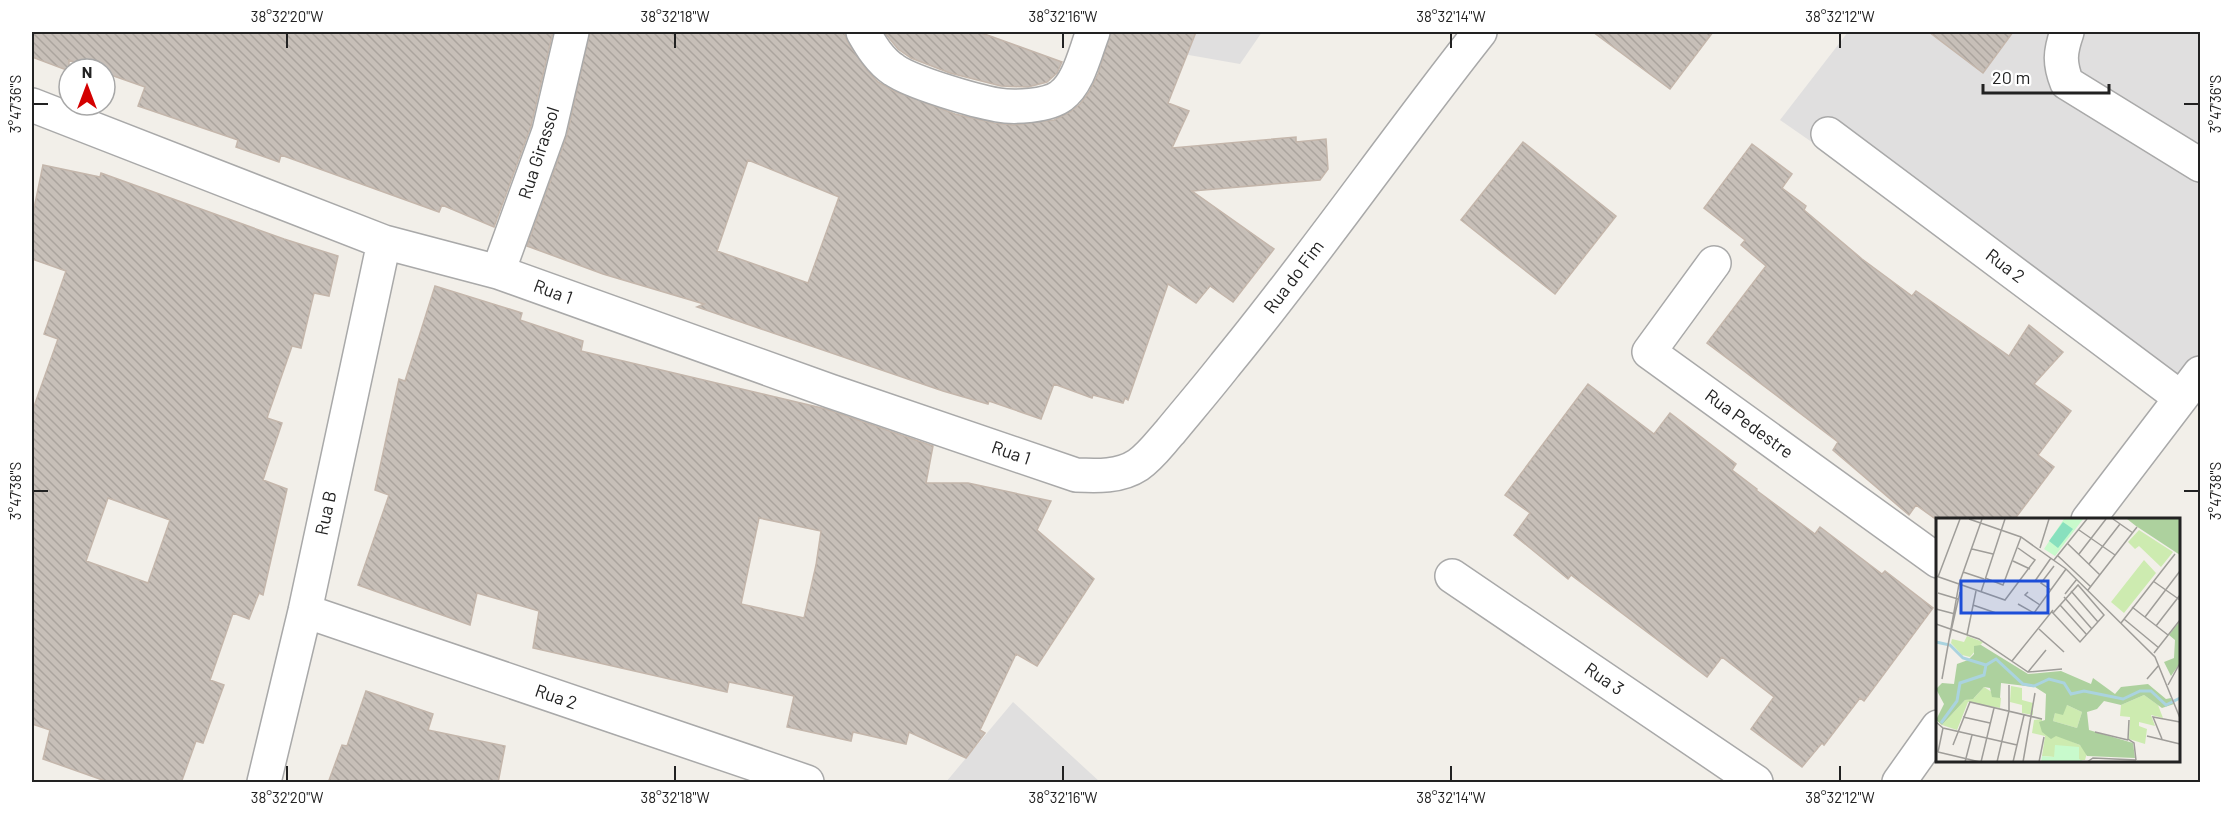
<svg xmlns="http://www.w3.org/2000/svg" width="2232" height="814" viewBox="0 0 2232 814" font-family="Barlow,sans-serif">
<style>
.residential{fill:#e0dfdf}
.building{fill:url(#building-back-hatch);stroke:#c4b6ab;stroke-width:1.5;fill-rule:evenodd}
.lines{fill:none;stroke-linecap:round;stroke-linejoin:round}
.minor-casing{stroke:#a9a9a9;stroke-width:36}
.minor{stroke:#fff;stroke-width:33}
.ticks{fill:none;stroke:#222;stroke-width:2}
.labels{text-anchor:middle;stroke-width:4.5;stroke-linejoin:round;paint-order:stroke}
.street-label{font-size:18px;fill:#222;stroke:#fff}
.inset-river{fill:none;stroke:#aad3df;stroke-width:3}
.inset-road{fill:none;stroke:#9f9d99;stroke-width:1.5}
.view{fill:#1d4ed8;fill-opacity:0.15;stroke:#1d4ed8;stroke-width:3}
.inset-edge{fill:none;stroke:#222;stroke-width:3}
.neatline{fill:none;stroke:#222;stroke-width:2}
.ticks-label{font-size:15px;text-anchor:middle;fill:#222}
</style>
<defs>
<pattern id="building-back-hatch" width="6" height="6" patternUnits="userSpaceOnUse" patternTransform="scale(1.5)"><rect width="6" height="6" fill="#c7bfb8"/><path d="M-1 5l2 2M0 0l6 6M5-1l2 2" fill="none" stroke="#aba49e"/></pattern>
</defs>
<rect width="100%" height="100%" fill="#f2efe9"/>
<path class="residential" d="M1191,32H1262L1240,64L1183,54Z
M1848,32H2200V370L2181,398L1780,120Z
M1013,702L1100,782H946Z"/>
<path class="building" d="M32,32H553L531,126L494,227L442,205L439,212L281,155L279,162L236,147L238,140L138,106L145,87L105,73V69H94L69,60V71L32,57Z
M590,32H844L847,41L866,69L878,82L894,91L955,114L994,123L1013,125L1054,120L1070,112L1080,104L1089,92L1098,74L1111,32H1196L1168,103L1189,111L1172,148L1296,137V142L1326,139L1328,169L1320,180L1192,191L1274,249L1233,302L1210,286L1196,303L1168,284L1128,400L1125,398L1123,403L1093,395L1092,398L1054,384L1041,419L989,401L988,404L943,391L697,307L704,304L603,274L527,246L567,135ZM748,160L839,197L808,283L717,251Z
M884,32H979L1062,62L1057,73L1047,82L1028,87L1001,86L950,73L911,58L898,49Z
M1593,32H1713L1670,89Z
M1929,32H2013L1983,73Z
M1523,142L1616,216L1555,294L1461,220Z
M1752,144L1792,174L1782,188L1806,206L1804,210L1862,259L1912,296L1916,291L2009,356L2029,325L2063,352L2034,384L2071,411L2038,455L2054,467L2014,520H1937L1916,505L1909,515L1833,450L1838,442L1707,343L1766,266L1741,245L1745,240L1704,208Z
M43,165L100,177L101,173L284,239L338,256L329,296L314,293L301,348L292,346L267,418L282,423L263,480L287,489L263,595L259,593L249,619L233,613L210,680L224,685L203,743L196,741L181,783H111L43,759L50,730L32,724V412L58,339L44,334L66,271L32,259V218ZM108,498L170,520L148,583L86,561Z
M435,286L522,313L520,320L583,341L581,351L826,409L933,446L926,483H968L1051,501L1037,530L1094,579L1037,666L1016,654L980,730L985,733L966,758L909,732L906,744L853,732L851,741L787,727L794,696L729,682L727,692L533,648L539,611L477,593L470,625L358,585L389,495L375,490L399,379L405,381ZM759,518L821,531L816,565L804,618L741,604Z
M1588,384L1654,434L1670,413L1736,464L1732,470L1757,489L1756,490L1815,534L1820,527L1882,574L1885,571L1933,608L1864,701L1860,698L1824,745L1822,743L1802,767L1751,729L1774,697L1722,657L1707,677L1571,575L1568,579L1514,535L1530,513L1505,495Z
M366,691L433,714L428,730L505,746L498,783H328L342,745L347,746Z"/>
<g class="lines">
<defs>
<path id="minor" d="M863,32C871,46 880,61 894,70C913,83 975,101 998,105C1014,108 1048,106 1061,96C1079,83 1085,52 1093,32
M2067,32C2060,52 2059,63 2067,83L2200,165
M32,105L384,242L498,272L830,391L1076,475C1097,476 1120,477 1138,465C1151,456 1160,443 1170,432C1188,410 1207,388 1225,365C1314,257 1393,142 1480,32
M1828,134L2181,398
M1714,263L1649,352L1938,561
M498,272L549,131L572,32
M2088,520L2200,373
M1452,576L1756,782
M305,611L807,782
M264,782L305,611L384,242
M1899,782L1938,727"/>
</defs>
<use href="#minor" class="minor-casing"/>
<use href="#minor" class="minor"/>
</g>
<path class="ticks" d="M287,33V48M675,33V48M1063,33V48M1451,33V48M1840,33V48M33,104H48M2184,104H2199M33,491H48M2184,491H2199M287,766V781M675,766V781M1063,766V781M1451,766V781M1840,766V781"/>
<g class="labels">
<g class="street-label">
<text transform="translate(539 153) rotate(-72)" y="6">Rua Girassol</text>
<text transform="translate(2005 266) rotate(37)" y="6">Rua 2</text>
<text transform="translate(1294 277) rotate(-53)" y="6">Rua do Fim</text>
<text transform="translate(553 292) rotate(20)" y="6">Rua 1</text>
<text transform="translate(1749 424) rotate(36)" y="6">Rua Pedestre</text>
<text transform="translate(1011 453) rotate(19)" y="6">Rua 1</text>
<text transform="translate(326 513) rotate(-78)" y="6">Rua B</text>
<text transform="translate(1604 679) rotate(34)" y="6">Rua 3</text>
<text transform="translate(556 697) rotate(19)" y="6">Rua 2</text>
</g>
</g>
<g transform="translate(1936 518)">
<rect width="244" height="244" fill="#f2efe9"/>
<path d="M203,12L237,34L225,49L203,28L199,31L192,24ZM208,42L220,55L188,95L175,84ZM31,118L47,124L34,139L26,137L15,125L16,121L28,124ZM75,168L86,170V182L97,185V197L86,195V187L74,184ZM48,169L65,180L64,190L32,184L21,212L6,207L29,182L38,180ZM208,177L222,187L227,200L215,197L219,208L203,204V208L211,211L209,226L193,221L194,199L184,198L185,187ZM131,187L146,194L141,210L117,203L119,195ZM106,201L107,211L146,228L151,235L149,242H143V230L118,239L106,238L109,218L96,215L98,202Z" fill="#cdebb0"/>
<path d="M191,1H244V37L200,8ZM244,103V145L235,158L228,144L238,140L239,122L233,117ZM45,127L92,156L125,153L155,166L157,160L179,176L185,169L212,166L230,181L235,180L238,186L226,190L208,177L185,187L168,183L161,191L151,194L153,212L197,225L199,240L151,238L144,227L120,218L115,221L106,214L103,204L109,202L110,176L99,169L65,165L64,180L56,179L54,170L48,169L37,181L29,182L6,207L0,202L8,186L0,171L6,165L18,166L21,146L32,142L38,136V128ZM131,187L146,194L141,210L117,203L119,195L127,197Z" fill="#add19e" fill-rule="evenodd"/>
<path d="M128,1H147L119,38L108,31ZM119,227L143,229V241L149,244H105L106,238L118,239Z" fill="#c8facc"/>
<path d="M127,4L137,11L122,30L113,23Z" fill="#88e0be"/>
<path class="inset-river" d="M0,124L14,127L27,140L50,147L60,141L87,166L98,168L113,161L128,165L135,176L148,173L187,181L204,173H215L230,187L244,180M5,205L21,183L24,165L48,157L50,147"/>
<path class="inset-road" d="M33,1L85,19L130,51L219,139L244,200M177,1L197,15M143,12L179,37M131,25L164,57M104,30L113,1M36,31L57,36M143,36L170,1M121,37L155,69M118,42L151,1M77,43L94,51M153,46L184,6M27,54L48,61M0,58L69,82L99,42L82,30M2,59L24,1M49,60L67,67L85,19M99,63L115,40M217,63L244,82M115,72L105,65L118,48M152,72L201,9M135,73L162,104M45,74L69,1M92,74L89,77L104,87M2,75L22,81M129,76L141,61M128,79L156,111M82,86L98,95L130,51M37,87L60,95M124,87L151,117M196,89L232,117M0,91L19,96M116,94L144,124L168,97L142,67L117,95M209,99L244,53M188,101L223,130M185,105L239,36M0,106L43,121L92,154L126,151M220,108L244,77M103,111L128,134M31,117L40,73M13,122L24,74M218,135L244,102M76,143L117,92M92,154L110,132M6,161L23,66L46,1M211,161L223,147M232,167L244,145M27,199L54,205M193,202L192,221L198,225L200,242M0,204L7,210L81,227M159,214L192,222M211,218L244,226M226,221L217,199L244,204M17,227L34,184L106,201M2,234L44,244M2,234L7,210M29,244L36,217M45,244L58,190M61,244L73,193V167M77,244L88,197M87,244L99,175M103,244L108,219M151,244L157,240L200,242"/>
<path class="view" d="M25,63H112V95H25Z"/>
<rect width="244" height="244" class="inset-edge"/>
</g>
<rect width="2232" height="814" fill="none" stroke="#ffffff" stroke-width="66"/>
<g transform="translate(87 87)"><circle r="28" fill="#ffffff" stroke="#a7a7a7" stroke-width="1.5"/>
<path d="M0-4.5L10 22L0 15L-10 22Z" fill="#d40000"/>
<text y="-9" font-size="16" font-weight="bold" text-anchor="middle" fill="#222222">N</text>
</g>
<path d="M1983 84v9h126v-9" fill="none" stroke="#222222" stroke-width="3"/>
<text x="1992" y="84" font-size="18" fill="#222222" stroke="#ffffff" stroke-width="4.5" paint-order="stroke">20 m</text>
<rect x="33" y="33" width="2166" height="748" class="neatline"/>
<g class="ticks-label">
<text x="287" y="22">38°32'20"W</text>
<text x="675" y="22">38°32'18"W</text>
<text x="1063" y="22">38°32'16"W</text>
<text x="1451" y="22">38°32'14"W</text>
<text x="1840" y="22">38°32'12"W</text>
<text transform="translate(16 104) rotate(-90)" y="5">3°47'36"S</text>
<text transform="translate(2216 104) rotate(-90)" y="5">3°47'36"S</text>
<text transform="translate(16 491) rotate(-90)" y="5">3°47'38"S</text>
<text transform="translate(2216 491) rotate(-90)" y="5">3°47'38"S</text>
<text x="287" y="803">38°32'20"W</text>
<text x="675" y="803">38°32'18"W</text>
<text x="1063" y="803">38°32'16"W</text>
<text x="1451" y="803">38°32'14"W</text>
<text x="1840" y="803">38°32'12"W</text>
</g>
</svg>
